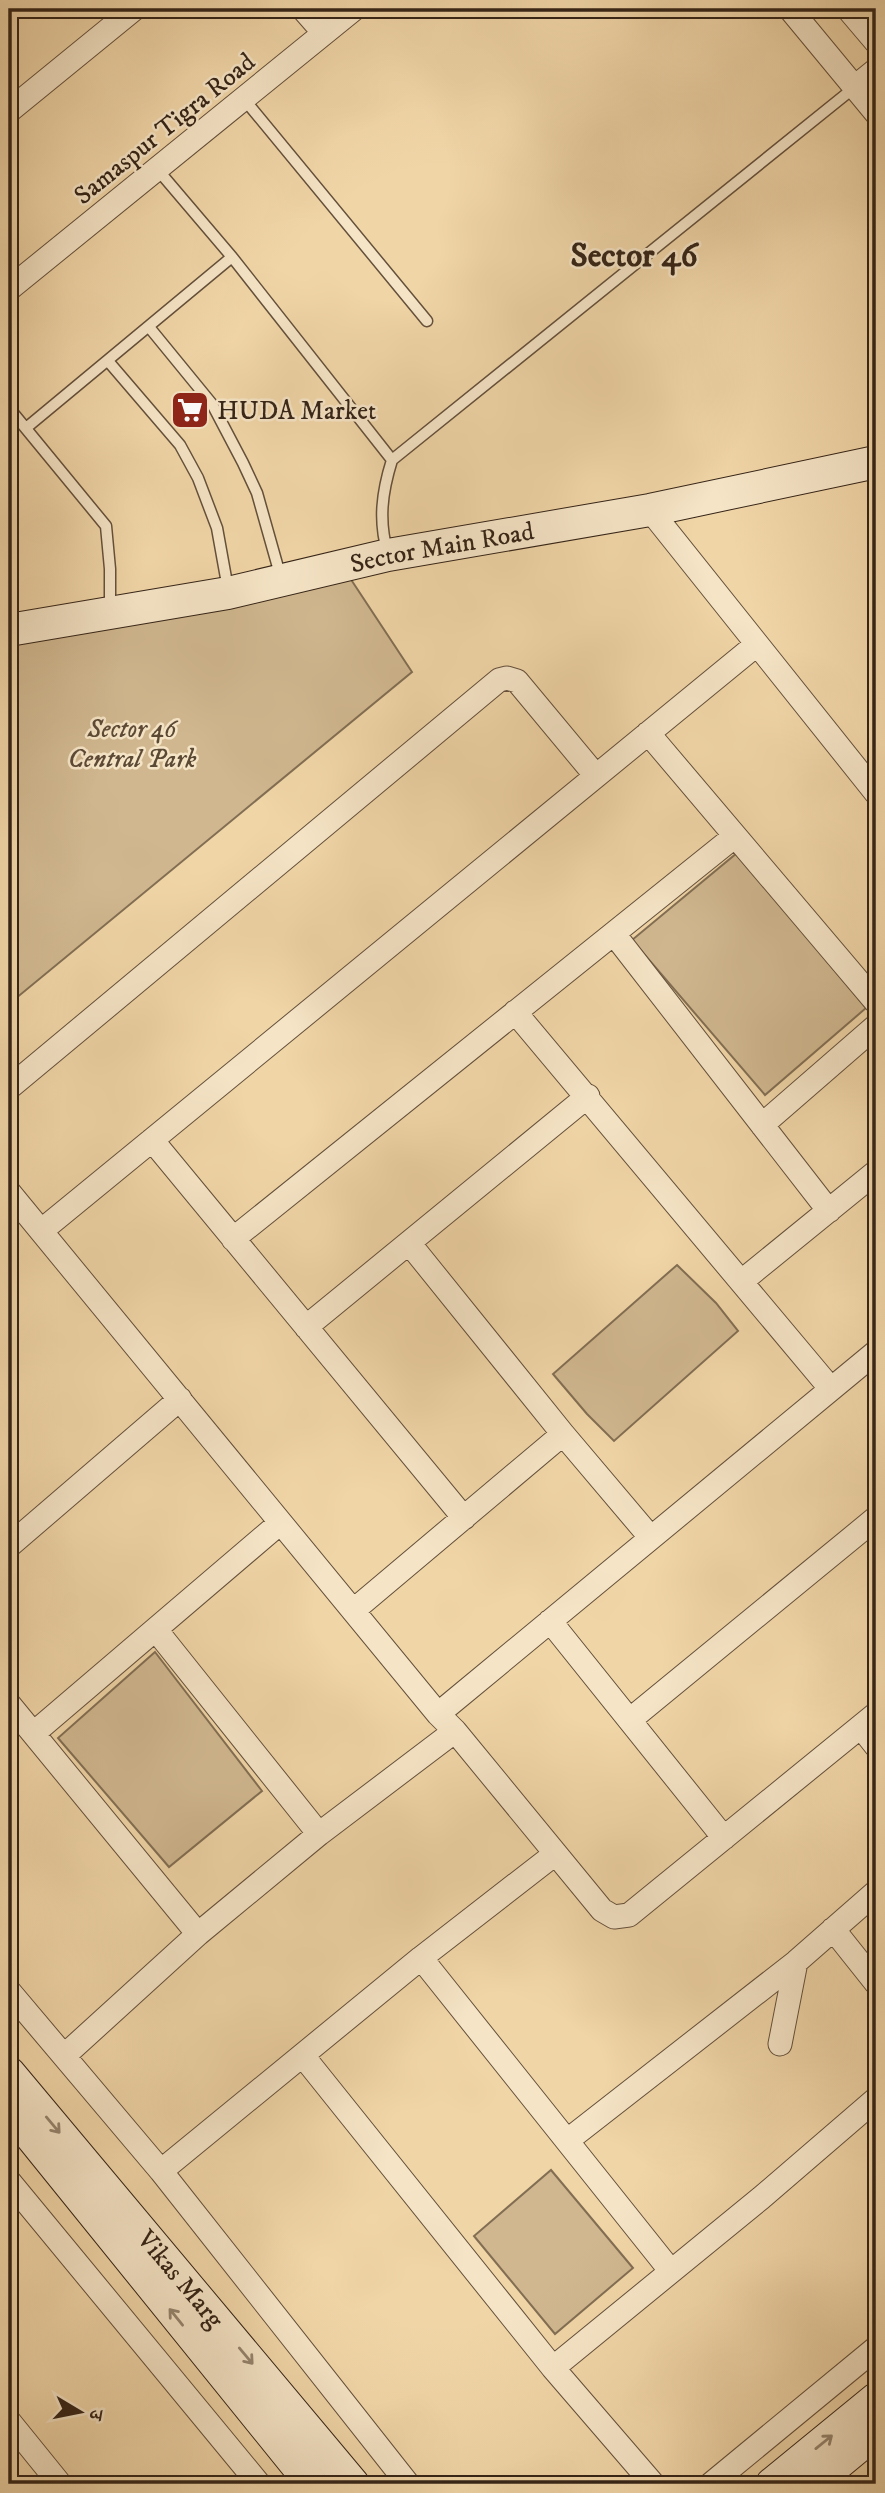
<svg xmlns="http://www.w3.org/2000/svg" width="885" height="2493" viewBox="0 0 885 2493" font-family="'IM FELL DW Pica','Noto Serif Devanagari',serif">
<style>
.green{fill:#d0b78f;stroke:#826e53;stroke-width:2}
.lines{fill:none;stroke-linecap:round;stroke-linejoin:round}
.lane-casing{stroke:#64503b;stroke-width:13}
.street-casing{stroke:#64503b;stroke-width:25}
.secondary-casing{stroke:#352417;stroke-width:34}
.lane{stroke:#f5e4c6;stroke-width:10}
.street{stroke:#f5e4c6;stroke-width:23}
.secondary{stroke:#f5e4c6;stroke-width:32}
.oneway{stroke:#95846e}
.labels{text-anchor:middle;stroke-width:5;stroke-linejoin:round;paint-order:stroke}
.street-label{font-size:26px;fill:#352417;stroke:#f5e4c6}
.poi-label{font-size:26px;fill:#352417;stroke:#f5e4c6;text-anchor:start}
.park-label{font-size:26px;font-style:italic;fill:#5c4935;stroke:#f5e4c6}
.district-label{font-size:33px;font-weight:bold;fill:#352417;stroke:#f5e4c6}
</style>
<rect width="100%" height="100%" fill="#f0d5a7"/>
<filter id="stains"><feTurbulence type="fractalNoise" baseFrequency=".00286" numOctaves="4"/><feColorMatrix values="0 0 0 0 .2 0 0 0 0 .09 0 0 0 0 .02 0 0 0 .5 -.17"/></filter>
<radialGradient id="worn" r=".72"><stop offset=".6" stop-color="#630" stop-opacity="0"/><stop offset="1" stop-color="#630" stop-opacity=".3"/></radialGradient>
<path class="green" d="M350,578L412,672L9,1004V640Z
M737,853L866,1008L765,1095L632,940Z
M677,1265L716,1303L738,1331L614,1441L587,1414L553,1374Z
M155,1652L262,1791L169,1867L58,1738Z
M551,2170L633,2268L555,2334L474,2236Z"/>
<g class="lines">
<defs>
<path id="lane" d="M244,99L427,321
M158,170L232,257L392,460
M149,327L212,404L243,463L257,493L281,578
M108,361L180,445L198,478L217,528L228,589
M9,408L106,526L110,569V611
M26,428L232,257
M388,554C378,521 382,492 392,460L855,87"/>
<path id="street" d="M303,9L324,33
M790,9L876,113
M848,9L876,42
M855,87L876,70
M9,111L134,9
M9,289L354,9
M650,510L876,793
M648,733L876,1002
M614,934L829,1211
M515,1012L831,1389
M9,1088L499,680L507,678L517,681L596,776
M762,1125L876,1026
M152,1140L464,1518
M9,1192L438,1714L455,1731L602,1910L614,1917L629,1915L876,1714
M41,1231L756,645
M233,1239L735,836
M409,1243L563,1434L651,1538
M742,1281L876,1172
M306,1327L588,1096
M9,1546L180,1399
M354,1610L563,1434
M550,1621L724,1838
M156,1630L319,1834
M9,1704L198,1934
M438,1714L876,1352
M631,1719L876,1518
M861,1727L876,1746
M34,1733L280,1523
M833,1929L876,1983
M421,1958L670,2270
M9,1991L161,2171L408,2484
M780,2044L796,1962
M64,2056L198,1934L319,1834L455,1731
M303,2056L553,2368L653,2484
M568,2140L796,1962L876,1892
M161,2171L421,1958L555,1854
M9,2181L259,2484
M553,2368L761,2198L876,2099
M9,2421L60,2484
M711,2484L876,2348"/>
<g id="secondary">
<path id="s1" d="M9,630L228,593L388,555L650,510L876,462"/>
<path id="s2" d="M9,2073L353,2484"/>
<path d="M9,2109L312,2484"/>
<path d="M772,2484L876,2399"/>
<path d="M813,2484L876,2432"/>
</g>
</defs>
<use href="#lane" class="lane-casing"/>
<use href="#street" class="street-casing"/>
<use href="#secondary" class="secondary-casing"/>
<use href="#lane" class="lane"/>
<use href="#street" class="street"/>
<use href="#secondary" class="secondary"/>
</g>
<defs><path id="oneway-shaft" d="M-6 0H5M1.5-3L5.5 0L1.5 3" fill="none" stroke-width="1.6" stroke-linecap="round" stroke-linejoin="round" transform="scale(1.75)"/></defs>
<g class="oneway">
<use href="#oneway-shaft" transform="translate(53 2125) rotate(50)"/>
<use href="#oneway-shaft" transform="translate(176 2317) rotate(-129)"/>
<use href="#oneway-shaft" transform="translate(246 2356) rotate(50)"/>
<use href="#oneway-shaft" transform="translate(824 2442) rotate(-39)"/>
</g>
<defs>
<symbol id="supermarket-square" viewBox="-11 -11 22 22"><rect x="-9" y="-9" width="18" height="18" rx="4" fill="#8f2418" stroke="#f5e4c6"/><path d="M-6-5.5h2.5l.6 2H6L4.5 2H-2.5L-4.4-4H-6ZM-1.5 3.2a1.3 1.3 0 1 0 .1 0ZM3 3.2a1.3 1.3 0 1 0 .1 0Z" fill="#fff"/></symbol>
</defs>
<g fill-rule="evenodd">
<use href="#supermarket-square" x="168" y="388" width="44" height="44"/>
</g>
<g class="labels">
<g class="street-label">
<text transform="translate(164 128) rotate(-39)" y="9">Samaspur Tigra Road</text>
<text dy="9" stroke="none"><textPath href="#s1" startOffset="441">Sector Main Road</textPath></text>
<text dy="9" stroke="none"><textPath href="#s2" startOffset="268">Vikas Marg</textPath></text>
</g>
<g class="poi-label">
<text x="217" y="419">HUDA Market</text>
</g>
<g class="park-label">
<text x="132" y="737">Sector 46<tspan x="132" dy="30">Central Park</tspan></text>
</g>
<g class="district-label">
<text x="634" y="266">Sector 46</text>
</g>
</g>
<rect width="885" height="2493" fill="none" stroke="#f0d5a7" stroke-width="35"/>
<rect x="10" y="10" width="864" height="2472" fill="none" stroke="#352417" stroke-width="3.5"/>
<rect x="18" y="18" width="850" height="2458" fill="none" stroke="#352417" stroke-width="2"/>
<g transform="translate(80 2412) rotate(100)" stroke="#f5e4c6" stroke-width="5" paint-order="stroke">
<path d="M0-5L12 26L0 18L-12 26Z" fill="#352417"/>
<text y="-10" font-size="19" font-weight="bold" text-anchor="middle" fill="#352417">उ</text>
</g>
<rect width="100%" height="100%" filter="url(#stains)"/>
<rect width="100%" height="100%" fill="url(#worn)"/>
</svg>
